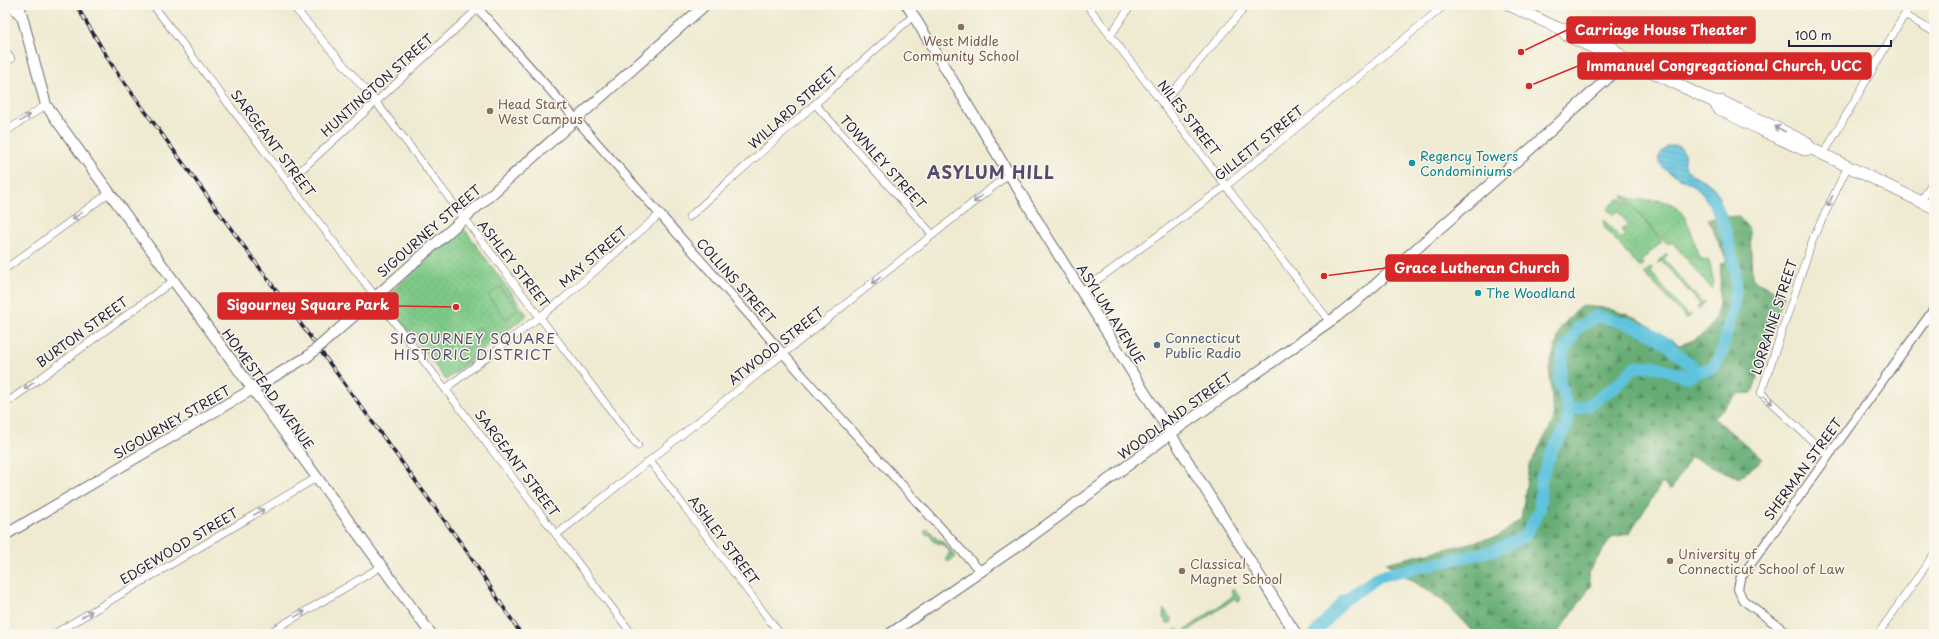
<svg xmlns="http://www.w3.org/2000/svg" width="1939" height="639" viewBox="0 0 1939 639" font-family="'Playpen Sans',sans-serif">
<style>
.grass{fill:url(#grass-dots);stroke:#507661}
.forest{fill:url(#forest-firs);stroke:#446858}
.garden{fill:#7ec987;stroke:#507661}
.water{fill:url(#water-rules);stroke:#40728c}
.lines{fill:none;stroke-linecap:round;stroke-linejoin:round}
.river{stroke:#5fc3dd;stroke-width:12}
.minor-casing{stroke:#6a6870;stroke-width:8}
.tertiary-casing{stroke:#6a6870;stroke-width:10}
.secondary-casing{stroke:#6a6870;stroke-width:12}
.primary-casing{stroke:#6a6870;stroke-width:12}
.minor{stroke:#fff;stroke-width:7}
.tertiary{stroke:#fff;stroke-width:8}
.secondary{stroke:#fff;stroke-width:10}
.primary{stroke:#fff;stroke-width:11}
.rail-casing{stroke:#22223b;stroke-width:3.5}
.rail{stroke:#fbf7ec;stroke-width:2;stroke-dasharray:6;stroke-linecap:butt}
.secondary-bridge-casing{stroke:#6a6870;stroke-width:12;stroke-linecap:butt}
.secondary-bridge{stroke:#fff;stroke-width:10}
.oneway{stroke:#9c9ca7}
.education-dot{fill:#8d6e63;stroke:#fbf7ec;stroke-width:1.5}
.culture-dot{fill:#0f9aa8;stroke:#fbf7ec;stroke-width:1.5}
.service-dot{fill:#5c6f8a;stroke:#fbf7ec;stroke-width:1.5}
.labels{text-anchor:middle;stroke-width:3;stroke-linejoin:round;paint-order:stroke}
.education-label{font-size:13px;fill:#785e54;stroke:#fbf7ec;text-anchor:start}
.street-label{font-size:13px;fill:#22223b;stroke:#fbf7ec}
.culture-label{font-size:13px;fill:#0d838f;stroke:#fbf7ec;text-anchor:start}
.service-label{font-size:13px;fill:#4e5e75;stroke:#fbf7ec;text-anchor:start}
.neighbourhood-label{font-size:14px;letter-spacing:1px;fill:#564d6e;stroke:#fbf7ec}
.district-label{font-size:17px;font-weight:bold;letter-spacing:1px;fill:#564d6e;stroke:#fbf7ec}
.leader{fill:none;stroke:#d62828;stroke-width:1.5}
.callout-dot{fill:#d62828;stroke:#fbf7ec;stroke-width:1.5}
.callout{fill:#d62828;stroke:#d62828;stroke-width:1.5}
.callout-label{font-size:14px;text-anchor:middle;font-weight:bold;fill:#fff}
</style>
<defs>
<pattern id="grass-dots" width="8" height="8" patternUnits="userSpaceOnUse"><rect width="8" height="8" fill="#7ec987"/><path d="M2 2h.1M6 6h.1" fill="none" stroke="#6dac75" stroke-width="1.8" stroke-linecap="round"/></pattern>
<pattern id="forest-firs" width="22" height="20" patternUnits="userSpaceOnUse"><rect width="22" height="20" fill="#66ad74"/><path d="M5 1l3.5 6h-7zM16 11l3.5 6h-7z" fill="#548c60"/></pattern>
<pattern id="water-rules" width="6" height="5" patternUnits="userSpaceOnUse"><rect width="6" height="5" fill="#5fc3dd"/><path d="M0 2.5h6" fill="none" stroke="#52a7bf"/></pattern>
</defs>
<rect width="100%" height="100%" fill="#fbf7ec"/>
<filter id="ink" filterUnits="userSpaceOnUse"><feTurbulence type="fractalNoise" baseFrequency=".025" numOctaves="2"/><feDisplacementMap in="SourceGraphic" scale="8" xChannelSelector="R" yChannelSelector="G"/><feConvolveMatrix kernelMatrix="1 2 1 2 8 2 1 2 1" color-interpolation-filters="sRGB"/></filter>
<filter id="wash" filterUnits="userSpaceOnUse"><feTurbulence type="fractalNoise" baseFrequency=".012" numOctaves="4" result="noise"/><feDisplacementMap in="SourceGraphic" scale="16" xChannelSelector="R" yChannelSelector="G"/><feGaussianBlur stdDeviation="0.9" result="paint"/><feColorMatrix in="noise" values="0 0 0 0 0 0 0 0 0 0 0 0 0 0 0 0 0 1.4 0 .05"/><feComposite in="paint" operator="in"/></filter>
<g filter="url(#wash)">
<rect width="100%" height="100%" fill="#efead1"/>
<path class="grass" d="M1624,195C1633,201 1644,200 1654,200C1687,200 1691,232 1699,257L1709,261L1714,282L1712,289L1672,242L1669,244C1653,235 1640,211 1624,198Z
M1618,199H1622L1635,210L1662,242L1641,261L1643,264L1640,268L1604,227V220L1621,239L1625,236L1622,230L1628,224L1617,211L1613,215L1607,209Z
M460,230H465L527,315L446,380L383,299Z
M1666,254L1668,255L1664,259L1702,303L1706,301L1699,309L1697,308L1700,304L1662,261L1657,263Z
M1651,267L1652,268L1650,271L1688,316L1692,314L1687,319L1644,273Z
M1231,590H1235L1241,598L1239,602L1235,598L1184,634H1174L1175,630L1177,629L1181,633L1233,596Z
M1164,609L1172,620L1171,623H1167L1163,618Z"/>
<path class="forest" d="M1738,216L1750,230L1752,277L1757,282L1784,295L1752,393L1738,394L1714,418L1763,459L1739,478L1691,457L1671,490L1662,483L1629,534L1612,537L1588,573L1591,586L1557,634H1475L1443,601L1386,563L1499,536L1521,519L1529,466L1554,420L1549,368L1561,327L1580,306L1607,308L1637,318L1679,345C1724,334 1719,302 1721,264L1727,261L1708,219Z"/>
<path class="garden" d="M500,287L517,309L506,319L488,296Z
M478,327L486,337L468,350L461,341Z
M928,529L938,540L940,539L956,557L948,562L946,559L950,552L945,546L933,541L930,534L926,535L924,532Z"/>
<path class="water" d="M1669,146C1690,144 1682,160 1686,168C1692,177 1705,179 1713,187C1718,192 1721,203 1723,211L1713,212C1708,202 1702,191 1692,185C1680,176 1664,174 1658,160C1660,153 1663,150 1669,146Z"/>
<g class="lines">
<path class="river" d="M1569,411L1587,406L1616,386L1635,367L1654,366L1688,377L1699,371
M1315,634L1343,601L1380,576L1496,550L1525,536L1540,509L1541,480L1552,450L1566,427L1569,411L1559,380L1563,353L1578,328L1596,316C1618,321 1641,326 1660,339C1674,349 1685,362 1699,371L1711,369C1714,366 1717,362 1719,359C1724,349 1735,299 1736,287C1737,265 1723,216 1712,198"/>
</g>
</g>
<g filter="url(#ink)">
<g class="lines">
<defs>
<path id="minor" d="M153,5L375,296
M292,5L376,102L638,446
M1087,5L1330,322
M1905,15L1934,32
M1110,36L1131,5
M5,51L11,59
M1163,103L1247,5
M815,104L933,235
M5,132L46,105
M1823,155L1910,5
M288,182L482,5
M1921,202L1934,179
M689,217L913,16
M5,269L109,193
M1081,292L1231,182L1445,5
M382,306L632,634
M445,389L563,299L660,214
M5,404L173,281
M1828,456L1761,393L1814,236L1848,166
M650,461L780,634
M556,535L1009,174
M54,634L316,478
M267,634L382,566
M1878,634L1934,554"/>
<path id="tertiary" d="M9,5L21,17
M475,5L818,393L981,572
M1789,634L1743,600L1738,589L1740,579L1934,309"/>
<path id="secondary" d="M19,5L46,105L58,122L431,634
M907,5L1046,235L1296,634
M330,337L705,5
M5,535L307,357
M890,634L1029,538L1180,427L1336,317L1368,291L1535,145L1608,78L1623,58"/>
<path id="primary" d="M1509,5L1560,29L1566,35L1600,51L1613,57L1623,58L1714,102L1719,109L1759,129L1804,150L1812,149
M1560,29H1572L1613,48L1623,58
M1714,102L1721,101L1806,142L1812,149L1934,208"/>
</defs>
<use href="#minor" class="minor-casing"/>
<use href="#tertiary" class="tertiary-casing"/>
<use href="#secondary" class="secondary-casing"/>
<use href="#primary" class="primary-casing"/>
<use href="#minor" class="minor"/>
<use href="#tertiary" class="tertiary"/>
<use href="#secondary" class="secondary"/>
<use href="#primary" class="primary"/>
<defs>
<path id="rail" d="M76,5L115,70L466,550L521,634"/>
</defs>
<use href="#rail" class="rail-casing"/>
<use href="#rail" class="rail"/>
<defs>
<path id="secondary-bridge" d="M307,357L330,337"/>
</defs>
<use href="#secondary-bridge" class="secondary-bridge-casing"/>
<use href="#secondary-bridge" class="secondary-bridge"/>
</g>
<defs><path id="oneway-shaft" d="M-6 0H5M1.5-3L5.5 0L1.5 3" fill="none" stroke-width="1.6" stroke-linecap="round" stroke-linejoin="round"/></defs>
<g class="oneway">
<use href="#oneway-shaft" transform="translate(25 118) rotate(-35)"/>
<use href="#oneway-shaft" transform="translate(1780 129) rotate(-153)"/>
<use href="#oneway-shaft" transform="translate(978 199) rotate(141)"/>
<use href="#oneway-shaft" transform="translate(1830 201) rotate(116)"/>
<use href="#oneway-shaft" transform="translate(77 216) rotate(144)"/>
<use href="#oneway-shaft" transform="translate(877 280) rotate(141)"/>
<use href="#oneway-shaft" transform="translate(29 386) rotate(144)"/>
<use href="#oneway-shaft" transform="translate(1768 400) rotate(43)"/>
<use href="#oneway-shaft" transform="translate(259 512) rotate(-31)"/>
<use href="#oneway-shaft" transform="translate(87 614) rotate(-31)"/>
<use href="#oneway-shaft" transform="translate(300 614) rotate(-31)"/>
</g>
</g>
<g class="education-dot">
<circle cx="961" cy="27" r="4"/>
<circle cx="490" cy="111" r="4"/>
<circle cx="1670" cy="561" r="4"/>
<circle cx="1182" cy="571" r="4"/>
</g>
<g class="culture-dot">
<circle cx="1412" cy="163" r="4"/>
<circle cx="1478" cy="293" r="4"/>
</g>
<circle class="service-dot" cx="1157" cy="345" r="4"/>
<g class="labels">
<g class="education-label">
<text x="961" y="46" text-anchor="middle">West Middle<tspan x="961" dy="15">Community School</tspan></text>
<text x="498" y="109">Head Start<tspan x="498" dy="15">West Campus</tspan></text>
<text x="1678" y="559">University of<tspan x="1678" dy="15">Connecticut School of Law</tspan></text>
<text x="1190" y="569">Classical<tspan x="1190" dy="15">Magnet School</tspan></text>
</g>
<g class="street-label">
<text transform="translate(377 85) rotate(-42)" y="5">HUNTINGTON STREET</text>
<text transform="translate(793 108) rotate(-42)" y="5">WILLARD STREET</text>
<text transform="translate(1189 118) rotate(52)" y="5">NILES STREET</text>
<text transform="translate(273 143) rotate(53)" y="5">SARGEANT STREET</text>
<text transform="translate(1259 143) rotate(-39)" y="5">GILLETT STREET</text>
<text transform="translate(883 162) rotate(48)" y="5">TOWNLEY STREET</text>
<text transform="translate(429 231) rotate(-41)" y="5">SIGOURNEY STREET</text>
<text transform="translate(593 257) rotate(-41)" y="5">MAY STREET</text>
<text transform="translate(514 264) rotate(52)" y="5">ASHLEY STREET</text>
<text transform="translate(736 281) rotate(48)" y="5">COLLINS STREET</text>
<text transform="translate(1111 314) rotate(58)" y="5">ASYLUM AVENUE</text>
<text transform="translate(1774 317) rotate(-72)" y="5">LORRAINE STREET</text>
<text transform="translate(82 332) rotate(-36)" y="5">BURTON STREET</text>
<text transform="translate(776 346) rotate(-38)" y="5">ATWOOD STREET</text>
<text transform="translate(268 389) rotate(54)" y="5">HOMESTEAD AVENUE</text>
<text transform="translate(1175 416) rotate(-36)" y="5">WOODLAND STREET</text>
<text transform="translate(172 422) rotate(-30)" y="5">SIGOURNEY STREET</text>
<text transform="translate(517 463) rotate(53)" y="5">SARGEANT STREET</text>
<text transform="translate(1803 469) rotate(-54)" y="5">SHERMAN STREET</text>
<text transform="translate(724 540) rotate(53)" y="5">ASHLEY STREET</text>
<text transform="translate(179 546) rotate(-31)" y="5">EDGEWOOD STREET</text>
</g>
<g class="culture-label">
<text x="1420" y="161">Regency Towers<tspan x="1420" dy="15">Condominiums</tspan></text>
<text x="1486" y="298">The Woodland</text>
</g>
<g class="service-label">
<text x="1165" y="343">Connecticut<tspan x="1165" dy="15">Public Radio</tspan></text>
</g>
<g class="neighbourhood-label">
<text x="473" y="344">SIGOURNEY SQUARE<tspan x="473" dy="16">HISTORIC DISTRICT</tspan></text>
</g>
<g class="district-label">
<text x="991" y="179">ASYLUM HILL</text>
</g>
</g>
<path class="leader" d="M1521 52L1567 30M1529 86L1578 66M1324 276L1386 268M456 307L398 306"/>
<g class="callout-dot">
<circle cx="1521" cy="52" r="4"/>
<circle cx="1529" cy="86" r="4"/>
<circle cx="1324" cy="276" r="4"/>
<circle cx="456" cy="307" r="4"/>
</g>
<g class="callout">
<rect x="1567" y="17" width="188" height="26" rx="4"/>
<rect x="1578" y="53" width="293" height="26" rx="4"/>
<rect x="1386" y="255" width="182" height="26" rx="4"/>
<rect x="218" y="293" width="180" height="26" rx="4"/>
</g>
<g class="callout-label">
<text x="1661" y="35">Carriage House Theater</text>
<text x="1724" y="71">Immanuel Congregational Church, UCC</text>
<text x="1477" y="273">Grace Lutheran Church</text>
<text x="308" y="310">Sigourney Square Park</text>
</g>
<rect width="1939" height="639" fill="none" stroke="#fbf7ec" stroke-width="20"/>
<path d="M1789 40v6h102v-6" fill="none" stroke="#22223b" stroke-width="2"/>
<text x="1795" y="40" font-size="12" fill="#22223b" stroke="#fbf7ec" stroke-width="3" paint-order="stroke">100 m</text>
</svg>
